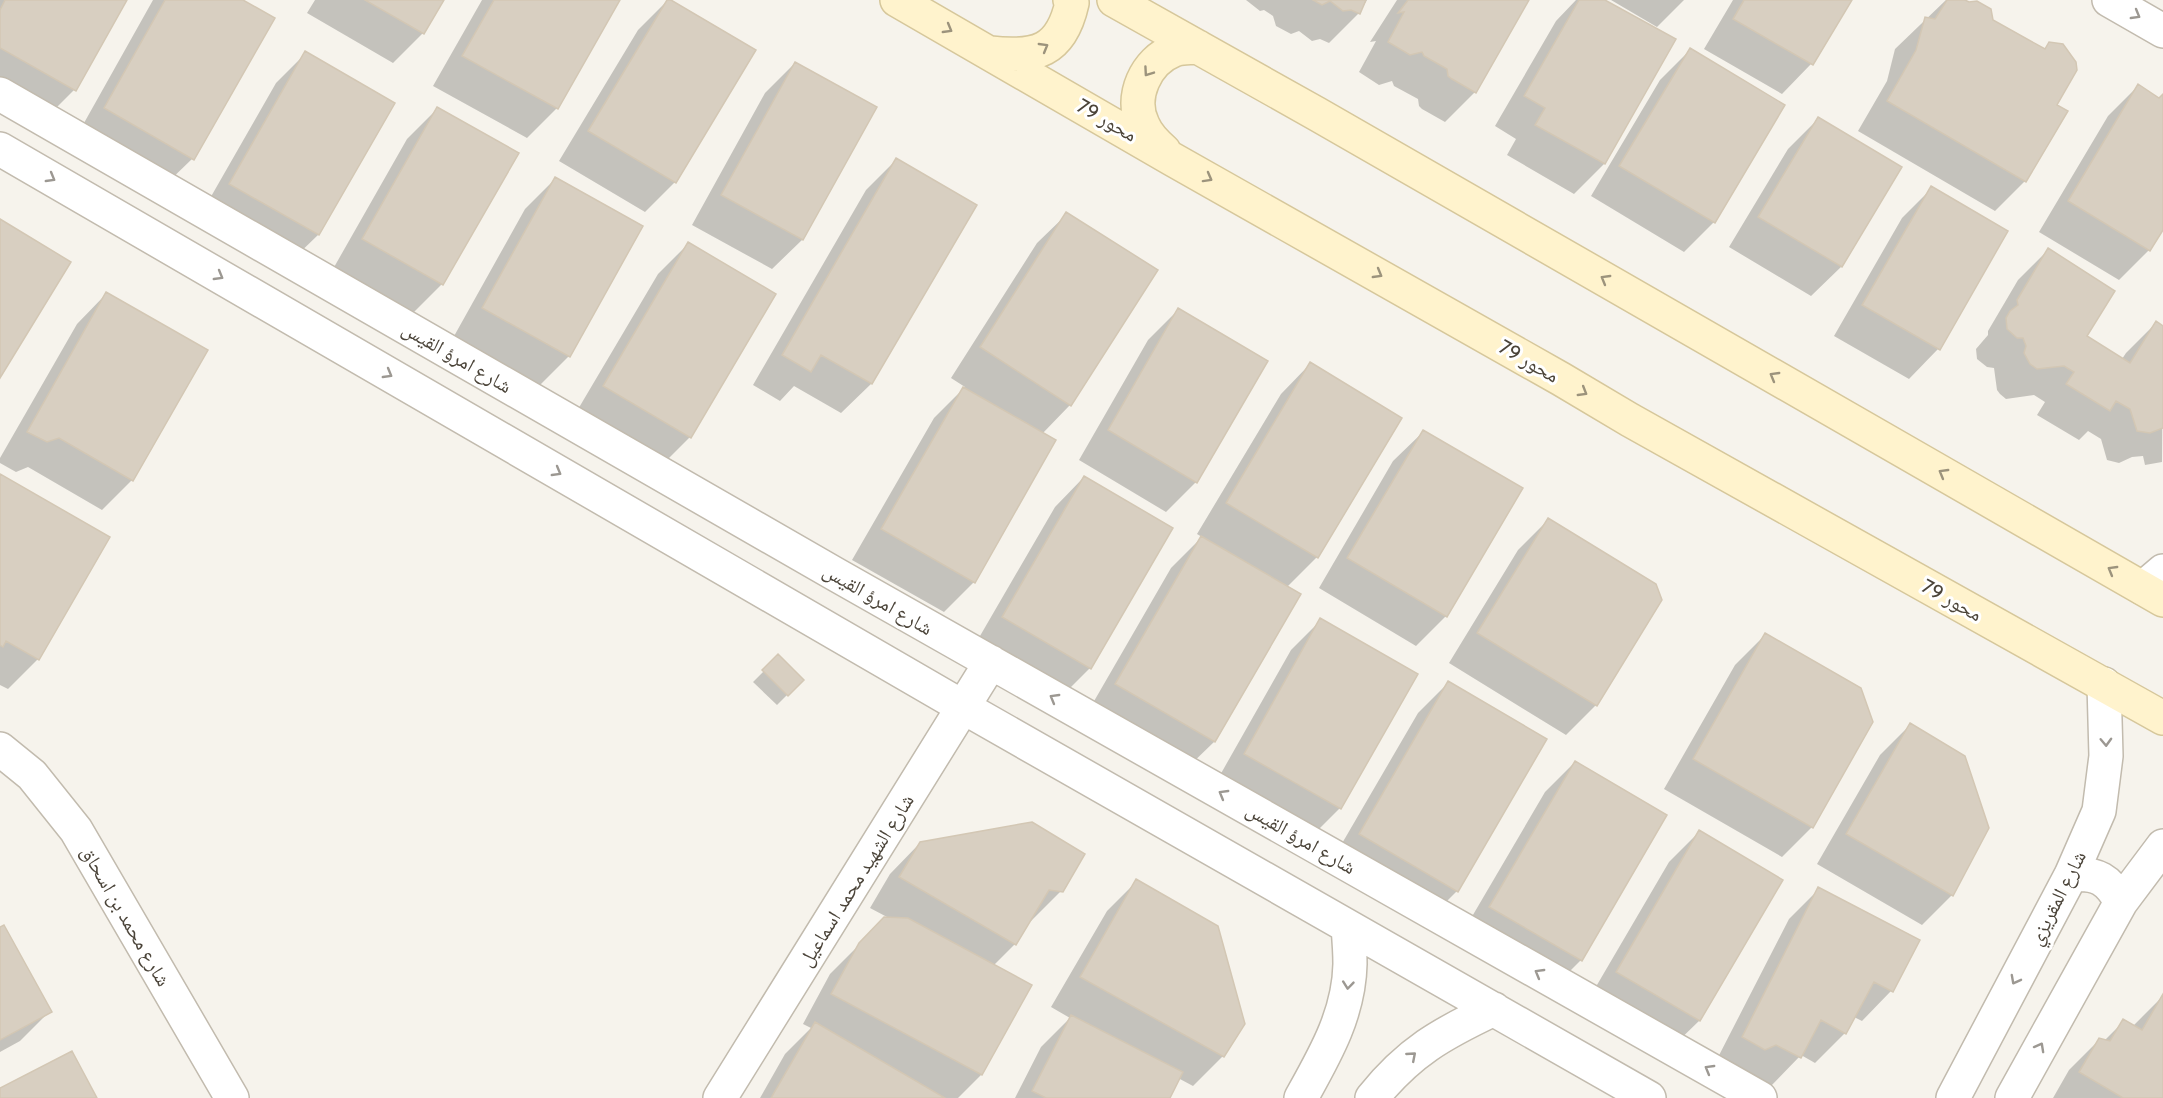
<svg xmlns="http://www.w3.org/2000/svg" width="2163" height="1098" viewBox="0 0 2163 1098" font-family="Cabin,'Noto Naskh Arabic',sans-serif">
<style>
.shadow{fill:#0003}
.building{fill:#d8cfc1;stroke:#d3c7b4;stroke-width:1.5}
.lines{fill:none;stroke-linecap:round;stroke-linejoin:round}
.minor-casing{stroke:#c2bbae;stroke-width:36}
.tertiary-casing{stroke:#c2bbae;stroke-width:36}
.secondary-casing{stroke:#d6c79b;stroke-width:36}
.minor{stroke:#fff;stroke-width:33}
.tertiary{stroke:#fff;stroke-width:33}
.secondary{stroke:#fff3cd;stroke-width:33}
.oneway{stroke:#9c9892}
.oneway2{stroke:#9c937c}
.labels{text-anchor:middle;stroke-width:6;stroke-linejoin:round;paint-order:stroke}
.street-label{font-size:20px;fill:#4b4439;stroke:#fff}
</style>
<rect width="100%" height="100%" fill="#f6f3ec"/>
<path class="shadow" d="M0,0H125L74,90L44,120L0,95Z
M153,0H240L192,159L162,188L75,139Z
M315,0H442L423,33L393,63L307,13Z
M482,0H618L557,108L527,138L433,86Z
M668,0L754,51L675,182L645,212L559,161L638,30Z
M1246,0H1367L1359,13L1329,43L1320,39L1312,41L1299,31L1291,34L1276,26L1273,16L1264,10L1260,11Z
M1397,0H1527L1475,92L1445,122L1422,109L1419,106L1418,99L1394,86L1392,81L1379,85L1359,72L1376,41L1370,42Z
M1576,0H1602L1674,40L1604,164L1574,194L1507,155L1516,139L1495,126L1556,21Z
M1611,0H1684L1657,27Z
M1733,0H1850L1811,64L1782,94L1704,49Z
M1946,0H1962L1991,21L2043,50L2050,44L2055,105L2066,112L2025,181L1995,211L1858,131L1887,81L1895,49Z
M1690,50L1714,222L1684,252L1591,196L1660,80Z
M306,53L393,104L318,235L288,264L201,214L276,83Z
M795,63L875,108L802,240L772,269L692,225L765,93Z
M2138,86L2158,99L2163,96V227L2149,250L2119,280L2039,232L2108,116Z
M437,109L516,154L442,284L412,314L333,269L407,139Z
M1818,119L1900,168L1841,267L1811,296L1729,247L1788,149Z
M896,160L975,205L871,384L841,413L794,386L780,401L753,385L866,190Z
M555,179L569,356L539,386L453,338L525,209Z
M1932,188L1938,349L1909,379L1834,336L1902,218Z
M1067,214L1156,270L1070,405L1042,434L974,582L944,612L852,560L934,418L965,387L951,378L1037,243Z
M688,244L690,437L660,467L574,416L658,274Z
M2048,250L2085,337L2122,359L2126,353L2156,323L2163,327L2162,462L2145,465L2143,456L2132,457L2119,463L2107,460L2101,439L2088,431L2079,440L2037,415L2045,402L2034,395L2006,399L2000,394L1997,390L1994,368L1987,367L1977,359L1976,349L1988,335V331L2018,280Z
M106,294L132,480L102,510L28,467L16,472L0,463V458L77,324Z
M1178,310L1196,482L1166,512L1079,460L1148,340Z
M1310,364L1400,418L1317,557L1287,587L1299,594L1214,742L1184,771L1086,715L1171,568L1202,537L1197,534L1281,394Z
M1423,432L1521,489L1446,616L1416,646L1319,588L1393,461Z
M0,476L108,537L38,659L8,689L0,685Z
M1084,477L1090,668L1060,698L973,648L1055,507Z
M1548,520L1596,705L1566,735L1449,663L1518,550Z
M1321,620L1340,808L1310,838L1215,784L1291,650Z
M1765,635L1812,827L1782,857L1664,789L1735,665Z
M778,657L802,680L777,705L753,682Z
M1448,683L1457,891L1427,921L1330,864L1418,713Z
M1910,725L1952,895L1922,925L1817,864L1880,755Z
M1575,762L1581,960L1551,990L1460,937L1545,792Z
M1699,832L1781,881L1699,1021L1669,1050L1587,1002L1669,862Z
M920,843L1061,891L1031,921L1029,920L1015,944L993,966L1029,985L981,1075L958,1098H760L785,1054L811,1028L803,1024L830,974L887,917L870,908L890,874Z
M1137,881L1223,1056L1193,1086L1178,1078L1168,1098H1015L1041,1047L1070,1018L1051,1007L1107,911Z
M1819,889L1891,991L1862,1021L1854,1017L1845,1033L1815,1063L1801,1055L1770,1087L1713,1067L1789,919Z
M0,928L50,1011L20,1041L0,1052Z
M2163,996V1098H2053L2069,1070L2099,1040L2104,1041L2124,1021L2133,1026Z"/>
<path class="building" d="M5,0H127L76,91L0,48V10Z
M165,0H243L275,18L194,160L104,108Z
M365,0H444L424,34Z
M494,0H620L558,109L462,56Z
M667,0H671L756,50L676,183L588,131Z
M1313,0H1366L1360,14L1351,10L1343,11L1330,1L1322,5Z
M1408,0H1529L1476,93L1452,79L1448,76L1447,69L1424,56L1422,52L1410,55L1388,42L1404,12L1398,13Z
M1579,0H1605L1676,39L1605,164L1535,125L1545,108L1524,96Z
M1744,0H1852L1813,65L1733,19Z
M1947,0H1965L1969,2L1977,1L1991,9L1993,20L2045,49L2049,42L2063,44L2076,62L2077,70L2057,105L2068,111L2026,182L1887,101L1916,50L1925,17L1935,19Z
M1690,48L1785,105L1715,223L1619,166Z
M305,51L395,103L319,235L229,184Z
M795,62L877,107L803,240L721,195Z
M2138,84L2159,98L2163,94V230L2150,251L2068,201Z
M437,107L519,153L443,285L362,239Z
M1818,117L1902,167L1842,267L1758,217Z
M896,158L977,205L872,384L821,355L811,372L782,355Z
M555,177L643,226L570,357L482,308Z
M1931,186L2008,231L1940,350L1862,305Z
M1066,212L1158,270L1071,406L980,347Z
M0,219L71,262L0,378Z
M688,242L776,294L691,438L603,386Z
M2048,248L2115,291L2087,336L2130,363L2156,321L2163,326V428L2150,433L2137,431L2130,409L2116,401L2110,411L2066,384L2074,372L2064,366L2037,369L2030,364L2024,353L2026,346L2023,338H2017L2007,329L2006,318L2010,311L2018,305L2017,300Z
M106,292L208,350L133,481L59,438L47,442L27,432Z
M1178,308L1268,361L1197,483L1108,430Z
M1310,362L1402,418L1318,558L1226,503Z
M963,387L1056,440L975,583L881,529Z
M1423,430L1523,488L1447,617L1347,558Z
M0,474L110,537L39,660L6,641L3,647L0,645Z
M1084,476L1173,528L1091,669L1002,617Z
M1548,518L1656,584L1662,600L1597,706L1477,633Z
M1201,536L1301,594L1215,742L1115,684Z
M1320,618L1418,674L1341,809L1244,754Z
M1765,633L1861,688L1873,722L1813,828L1693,759Z
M778,654L804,680L788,696L762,670Z
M1448,681L1547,739L1458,892L1359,834Z
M1910,723L1965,756L1989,828L1953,896L1846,834Z
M1575,761L1667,815L1582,961L1489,907Z
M1032,822L1085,854L1063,892L1049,890L1016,945L899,877L920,842Z
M1699,830L1783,880L1700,1021L1616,972Z
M1136,879L1218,926L1245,1024L1224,1057L1080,977Z
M1818,887L1920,940L1893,992L1874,982L1846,1034L1821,1020L1801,1058L1776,1045L1765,1050L1742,1037Z
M884,917L908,918L1032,985L982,1075L831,994L859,943Z
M4,925L52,1012L0,1040V927Z
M2163,994V1098H2123L2079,1072L2099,1038L2110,1041L2123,1019L2142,1030Z
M1071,1015L1183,1072L1170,1098H1046L1032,1091Z
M815,1022L945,1098H771Z
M72,1051L97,1098H0V1088Z"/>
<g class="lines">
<defs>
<path id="minor" d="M0,94L835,574L1760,1098
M0,149L963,707L1649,1098
M0,749L32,775L76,830L232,1098
M720,1098L991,662
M1301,1098C1325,1055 1349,1014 1350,964C1350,952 1349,939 1348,927
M1372,1098C1409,1052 1441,1034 1494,1009"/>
<path id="tertiary" d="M2109,0L2163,31
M2143,588L2163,571
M2071,875C2097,872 2109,880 2121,902
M1953,1098L2071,875L2099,811L2106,756L2104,684
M2012,1098L2121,902L2163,846"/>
<path id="secondary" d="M897,0L1172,159L1561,379L1630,420L2163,718
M1114,0L1317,114L2163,600
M990,53C1036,58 1061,52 1072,3L1070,0
M1164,151C1156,144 1147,135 1143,125C1129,97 1146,61 1174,50C1181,47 1191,48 1198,47"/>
</defs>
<use href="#minor" class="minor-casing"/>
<use href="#tertiary" class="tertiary-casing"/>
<use href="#secondary" class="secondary-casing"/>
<use href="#minor" class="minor"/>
<use href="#tertiary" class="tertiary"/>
<use href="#secondary" class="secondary"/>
</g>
<defs><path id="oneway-chevron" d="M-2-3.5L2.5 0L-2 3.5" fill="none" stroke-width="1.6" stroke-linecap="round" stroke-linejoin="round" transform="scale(1.5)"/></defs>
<g class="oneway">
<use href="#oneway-chevron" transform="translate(2136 15) rotate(30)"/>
<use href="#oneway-chevron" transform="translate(51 178) rotate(30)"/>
<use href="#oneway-chevron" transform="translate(219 276) rotate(30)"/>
<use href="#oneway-chevron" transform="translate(388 374) rotate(30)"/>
<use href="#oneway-chevron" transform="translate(557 472) rotate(30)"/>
<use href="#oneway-chevron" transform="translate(1054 698) rotate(-150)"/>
<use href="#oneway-chevron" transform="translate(2106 742) rotate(88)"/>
<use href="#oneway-chevron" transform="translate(1223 794) rotate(-150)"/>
<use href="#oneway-chevron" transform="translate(1539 973) rotate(-150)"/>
<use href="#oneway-chevron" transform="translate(2015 980) rotate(118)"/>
<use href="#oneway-chevron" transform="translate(1348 985) rotate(96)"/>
<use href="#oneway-chevron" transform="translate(2040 1047) rotate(-61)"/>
<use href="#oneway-chevron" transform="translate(1412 1056) rotate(-41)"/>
<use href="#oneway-chevron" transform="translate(1709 1069) rotate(-150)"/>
</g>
<g class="oneway2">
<use href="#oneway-chevron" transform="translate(948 29) rotate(30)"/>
<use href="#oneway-chevron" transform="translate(1044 47) rotate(-30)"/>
<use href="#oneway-chevron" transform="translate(1148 72) rotate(125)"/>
<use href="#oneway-chevron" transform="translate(1208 178) rotate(29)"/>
<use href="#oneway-chevron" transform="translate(1378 274) rotate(30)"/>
<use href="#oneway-chevron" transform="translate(1605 279) rotate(-150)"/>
<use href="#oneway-chevron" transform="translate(1774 376) rotate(-150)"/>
<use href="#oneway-chevron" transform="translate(1583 392) rotate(31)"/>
<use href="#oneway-chevron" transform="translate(1943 473) rotate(-150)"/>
<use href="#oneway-chevron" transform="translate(2112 570) rotate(-150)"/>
</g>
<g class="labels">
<g class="street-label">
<text transform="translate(1107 120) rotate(30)" y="7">محور 79</text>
<text transform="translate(457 357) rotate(30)" y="7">شارع امرؤ القيس</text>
<text transform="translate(1529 361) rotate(30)" y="7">محور 79</text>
<text transform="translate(878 599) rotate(30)" y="7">شارع امرؤ القيس</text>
<text transform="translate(1952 600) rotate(29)" y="7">محور 79</text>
<text transform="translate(1301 838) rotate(30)" y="7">شارع امرؤ القيس</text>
<text transform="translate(856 880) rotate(-58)" y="7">شارع الشهيد محمد اسماعيل</text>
<text transform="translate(2057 898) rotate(-63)" y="7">شارع المقريزي</text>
<text transform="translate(126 916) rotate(60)" y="7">شارع محمد بن اسحاق</text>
</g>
</g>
</svg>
